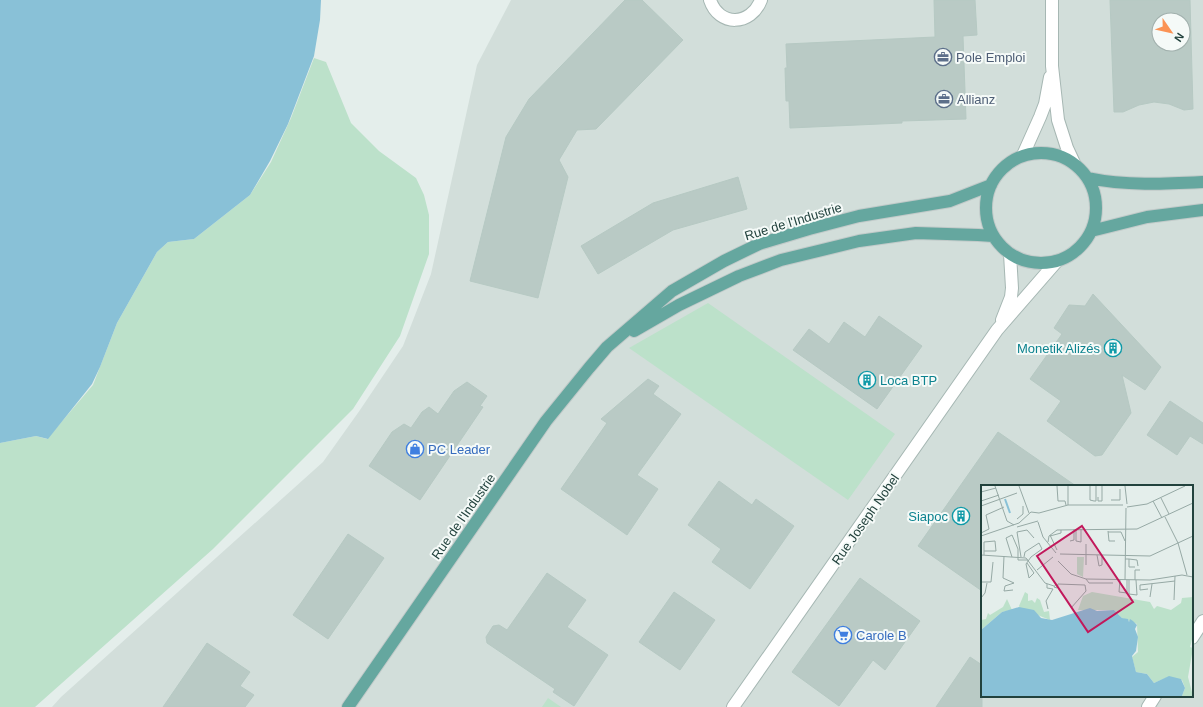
<svg xmlns="http://www.w3.org/2000/svg" width="1203" height="707" viewBox="0 0 1203 707" font-family="Helvetica,sans-serif">
<style>
.built{fill:#d2deda;fill-rule:evenodd}
.green{fill:#bce1ca}
.water{fill:#89c1d7}
.building{fill:#b9cac5;stroke:#b6c9c3;fill-rule:evenodd}
.lines{fill:none;stroke-linecap:round;stroke-linejoin:round}
.minor-casing{stroke:#a6b7b3;stroke-width:14}
.major-casing{stroke:#c1cac9;stroke-width:14}
.minor{stroke:#fff;stroke-width:12}
.major{stroke:#65a79f;stroke-width:12}
.labels{text-anchor:middle;stroke-width:4;stroke-linejoin:round;paint-order:stroke}
.service-label{font-size:13px;fill:#4e5e75;stroke:#f5faf8;text-anchor:start}
.street-label{font-size:13px;fill:#22423d;stroke:#f5faf8}
.culture-label{font-size:13px;fill:#0d838f;stroke:#f5faf8;text-anchor:end}
.shop-label{font-size:13px;fill:#366cbe;stroke:#f5faf8;text-anchor:start}
.inset-river{fill:none;stroke:#89c1d7;stroke-width:2}
.inset-road{fill:none;stroke:#96a9a5;stroke-width:1}
.view{fill:#c2185b;fill-opacity:0.15;stroke:#c2185b;stroke-width:2}
.inset-edge{fill:none;stroke:#22423d;stroke-width:2}
</style>
<rect width="100%" height="100%" fill="#e4eeeb"/>
<path class="built" d="M511,0H1203V707H52L61,697L323,462L360,410L403,346L431,274L477,65ZM1159,20H1183V44H1159ZM982,486H1192V696H982Z"/>
<path class="green" d="M314,58L326,62L351,123L379,151L416,178L424,195L429,215V254L400,336L353,409L213,549L35,707H0V443L36,436L47,439L93,385L117,323L157,252L168,242L194,239L250,195L271,162L291,118Z
M708,303L895,434L848,500L629,348Z
M548,698L561,707H542Z"/>
<path class="water" d="M0,0H321L320,20L314,56L288,124L270,161L250,195L194,239L168,242L157,252L117,323L100,367L92,384L48,439L36,436L0,443Z"/>
<path class="building" d="M625,0H642L683,40L596,129L577,130L559,160L568,177L538,298L470,281L506,137L529,99Z
M934,0H975L977,35L963,36L966,119L902,121V123L790,128L789,101H786L785,68H787L786,44L935,37Z
M1110,0H1190L1193,109L1184,110L1169,104L1154,102L1139,105L1123,112H1114ZM1159,20H1183V44H1159Z
M738,177L747,209L673,230L598,274L581,246L653,203Z
M1093,294L1161,367L1145,390L1122,375L1131,413L1102,455L1095,456L1047,421L1061,401L1030,379L1062,334L1054,328L1069,305L1085,306Z
M879,316L922,346L877,409L793,350L809,329L829,344L844,322L865,337Z
M648,379L659,386L653,394L681,414L637,475L658,489L627,535L561,489L607,423L601,419Z
M467,382L487,396L480,406L483,407L420,500L369,466L392,432L404,424L411,428L422,412L429,407L438,414L454,391Z
M1170,401L1203,423V444L1190,436L1177,455L1147,435Z
M998,432L1076,486H982V591L918,546Z
M719,481L752,505L756,499L794,526L750,589L712,562L721,549L688,525Z
M348,534L384,558L328,639L293,615Z
M547,573L586,600L567,627L608,655L574,706L553,692L555,689L487,643L486,637L493,626L499,625L507,630Z
M860,578L920,621L885,670L873,660L839,706L792,672Z
M674,592L715,620L680,670L639,642Z
M207,643L250,672L240,686L254,695L245,707H163Z
M970,657L982,665V707H936Z"/>
<g class="lines">
<defs>
<path id="minor" d="M710,0C719,27 751,26 761,0
M1052,0V66L1058,120L1067,148L1074,163
M1023,155L1040,117L1045,104L1050,77
M1002,320L1011,297L1012,288L1010,254
M1192,638L1203,621
M733,707L997,330L1057,261
M1148,707L1155,696"/>
<path id="major" d="M986 208a55 55 0 1 1 110 0a55 55 0 1 1-110 0Z
M1088,178C1126,186 1164,184 1203,182
M1091,231L1147,217L1203,210
M634,331L679,305L739,276L781,260L859,241L916,233L978,235L993,236
M348,707L546,421L589,368L607,347L672,291L724,261L759,244L809,229L859,216L950,201L991,185"/>
</defs>
<use href="#minor" class="minor-casing"/>
<use href="#major" class="major-casing"/>
<use href="#minor" class="minor"/>
<use href="#major" class="major"/>
</g>
<defs>
<symbol id="office-ring" viewBox="-11 -11 22 22"><circle r="9.5" fill="#f5faf8" stroke="#5c6f8a" stroke-width="1.5"/><path d="M-6-3h4V-5.5h4V-3h4V5H-6ZM-1-4.5V-3h2v-1.5ZM-6 0V1H6V0Z" fill="#5c6f8a"/></symbol>
<symbol id="building-ring" viewBox="-11 -11 22 22"><circle r="9.5" fill="#f5faf8" stroke="#0f9aa8" stroke-width="1.5"/><path d="M-4-6H4V6H1V3H-1V6H-4ZM-2.5-4.3h1.7v1.8h-1.7ZM.8-4.3h1.7v1.8H.8ZM-2.5-1h1.7V.8h-1.7ZM.8-1h1.7V.8H.8Z" fill="#0f9aa8"/></symbol>
<symbol id="shop-ring" viewBox="-11 -11 22 22"><circle r="9.5" fill="#f5faf8" stroke="#3f7fe0" stroke-width="1.5"/><path d="M-5-2.5h2.3a2.7 3.5 0 0 1 5.4 0H5L5.5 6h-11ZM-1.5-2.5h3a1.5 2.3 0 0 0-3 0Z" fill="#3f7fe0"/></symbol>
<symbol id="supermarket-ring" viewBox="-11 -11 22 22"><circle r="9.5" fill="#f5faf8" stroke="#3f7fe0" stroke-width="1.5"/><path d="M-6-5.5h2.5l.6 2H6L4.5 2H-2.5L-4.4-4H-6ZM-1.5 3.2a1.3 1.3 0 1 0 .1 0ZM3 3.2a1.3 1.3 0 1 0 .1 0Z" fill="#3f7fe0"/></symbol>
</defs>
<g fill-rule="evenodd">
<use href="#office-ring" x="933" y="47" width="20" height="20"/>
<use href="#office-ring" x="934" y="89" width="20" height="20"/>
<use href="#building-ring" x="1103" y="338" width="20" height="20"/>
<use href="#building-ring" x="857" y="370" width="20" height="20"/>
<use href="#shop-ring" x="405" y="439" width="20" height="20"/>
<use href="#building-ring" x="951" y="506" width="20" height="20"/>
<use href="#supermarket-ring" x="833" y="625" width="20" height="20"/>
</g>
<g class="labels">
<g class="service-label">
<text x="956" y="62">Pole Emploi</text>
<text x="957" y="104">Allianz</text>
</g>
<g class="street-label">
<text transform="translate(793 221) rotate(-17)" y="5">Rue de l'Industrie</text>
<text transform="translate(463 516) rotate(-55)" y="5">Rue de l'Industrie</text>
<text transform="translate(865 519) rotate(-55)" y="5">Rue Joseph Nobel</text>
</g>
<g class="culture-label">
<text x="1100" y="353">Monetik Alizés</text>
<text x="880" y="385" text-anchor="start">Loca BTP</text>
<text x="948" y="521">Siapoc</text>
</g>
<g class="shop-label">
<text x="428" y="454">PC Leader</text>
<text x="856" y="640">Carole B</text>
</g>
</g>
<g transform="translate(981 485)">
<rect width="212" height="212" fill="#e4eeeb"/>
<path d="M96,72H103L102,92L96,89ZM44,107L47,109V116L51,115L54,118L56,113L59,115L63,127L68,126L69,135L39,123L38,121ZM111,107L169,117L173,124L176,121L190,125L200,118L201,113L212,112V151L209,162L212,163L207,192L212,211H201L204,203L201,195L187,192L173,198L166,189L155,187L151,172L157,167L156,139L141,133L133,125H97L102,111ZM26,114L31,125L21,127L0,145V135L5,134L7,128L9,130L22,122Z" fill="#bce1ca"/>
<path d="M38,122L53,125L60,133L71,135L109,123L116,126L133,125L141,133L147,134L148,137L149,134L152,136L156,140L154,144L157,152L155,166L151,171L155,187L166,189L173,198L188,191L200,194L204,203L201,211H0V145L21,127Z" fill="#89c1d7"/>
<path class="inset-river" d="M24,14L29,28"/>
<path class="inset-road" d="M14,1L26,36L33,40M38,1L48,28M76,1L77,16H84L85,20M109,1V15L113,16H115V1M144,1L146,19M0,7L15,3M117,12V16H121V1M180,13L188,29M130,15H139V4M0,16L18,10M172,16L181,33M87,20V1M0,21L36,8M146,22L166,19L204,1M184,32L197,58L206,90M36,34L42,29V21M57,37L62,52L75,68M36,42L57,36M95,44V56L100,57V44M127,46L128,56H134M127,47H140L144,56M0,48L8,44L5,30L23,22M69,50L76,65M0,51L38,38L50,27L58,28L87,20H142M69,51L80,48V45M89,56L93,55V44M67,57L68,51L76,45L156,44L212,18M3,66H15L14,56L3,57V70M79,69L169,71L212,51M0,70L45,73L64,98L73,101M116,70L118,81L121,80V71M23,71L22,93L33,98L24,101L23,106L32,105M31,72L25,53L31,50L37,64V75H47M40,72L36,47L46,45L53,53M43,72L44,67L58,58L61,64L50,72L45,79L48,93L53,88L46,78M144,74H148V82H154M148,74L156,75L157,81M77,76L90,89L105,94L169,95L201,90L212,92M105,80V59M56,85L72,72M105,94L108,98H132M139,95L138,107L146,108V95M144,95L145,23M148,95V109L156,110L155,95M154,95V85H159M0,97H10L12,77M66,99V103L72,104L65,116L67,124M75,99L77,100L76,103L73,102ZM77,99L104,100L105,106L90,123M167,104L159,105V100L194,96M169,112L171,99M0,113L4,108L6,98M193,115L194,91"/>
<path class="view" d="M101,41L152,117L107,147L56,71Z"/>
<rect width="212" height="212" class="inset-edge"/>
</g>
<g transform="translate(1171 32) rotate(124)"><circle r="19" fill="#f5faf8" stroke="#a1b0ad"/>
<path d="M0-3L7 15L0 10L-7 15Z" fill="#fb9355"/>
<text y="-6" font-size="11" font-weight="bold" text-anchor="middle" fill="#22423d">N</text>
</g>
</svg>
